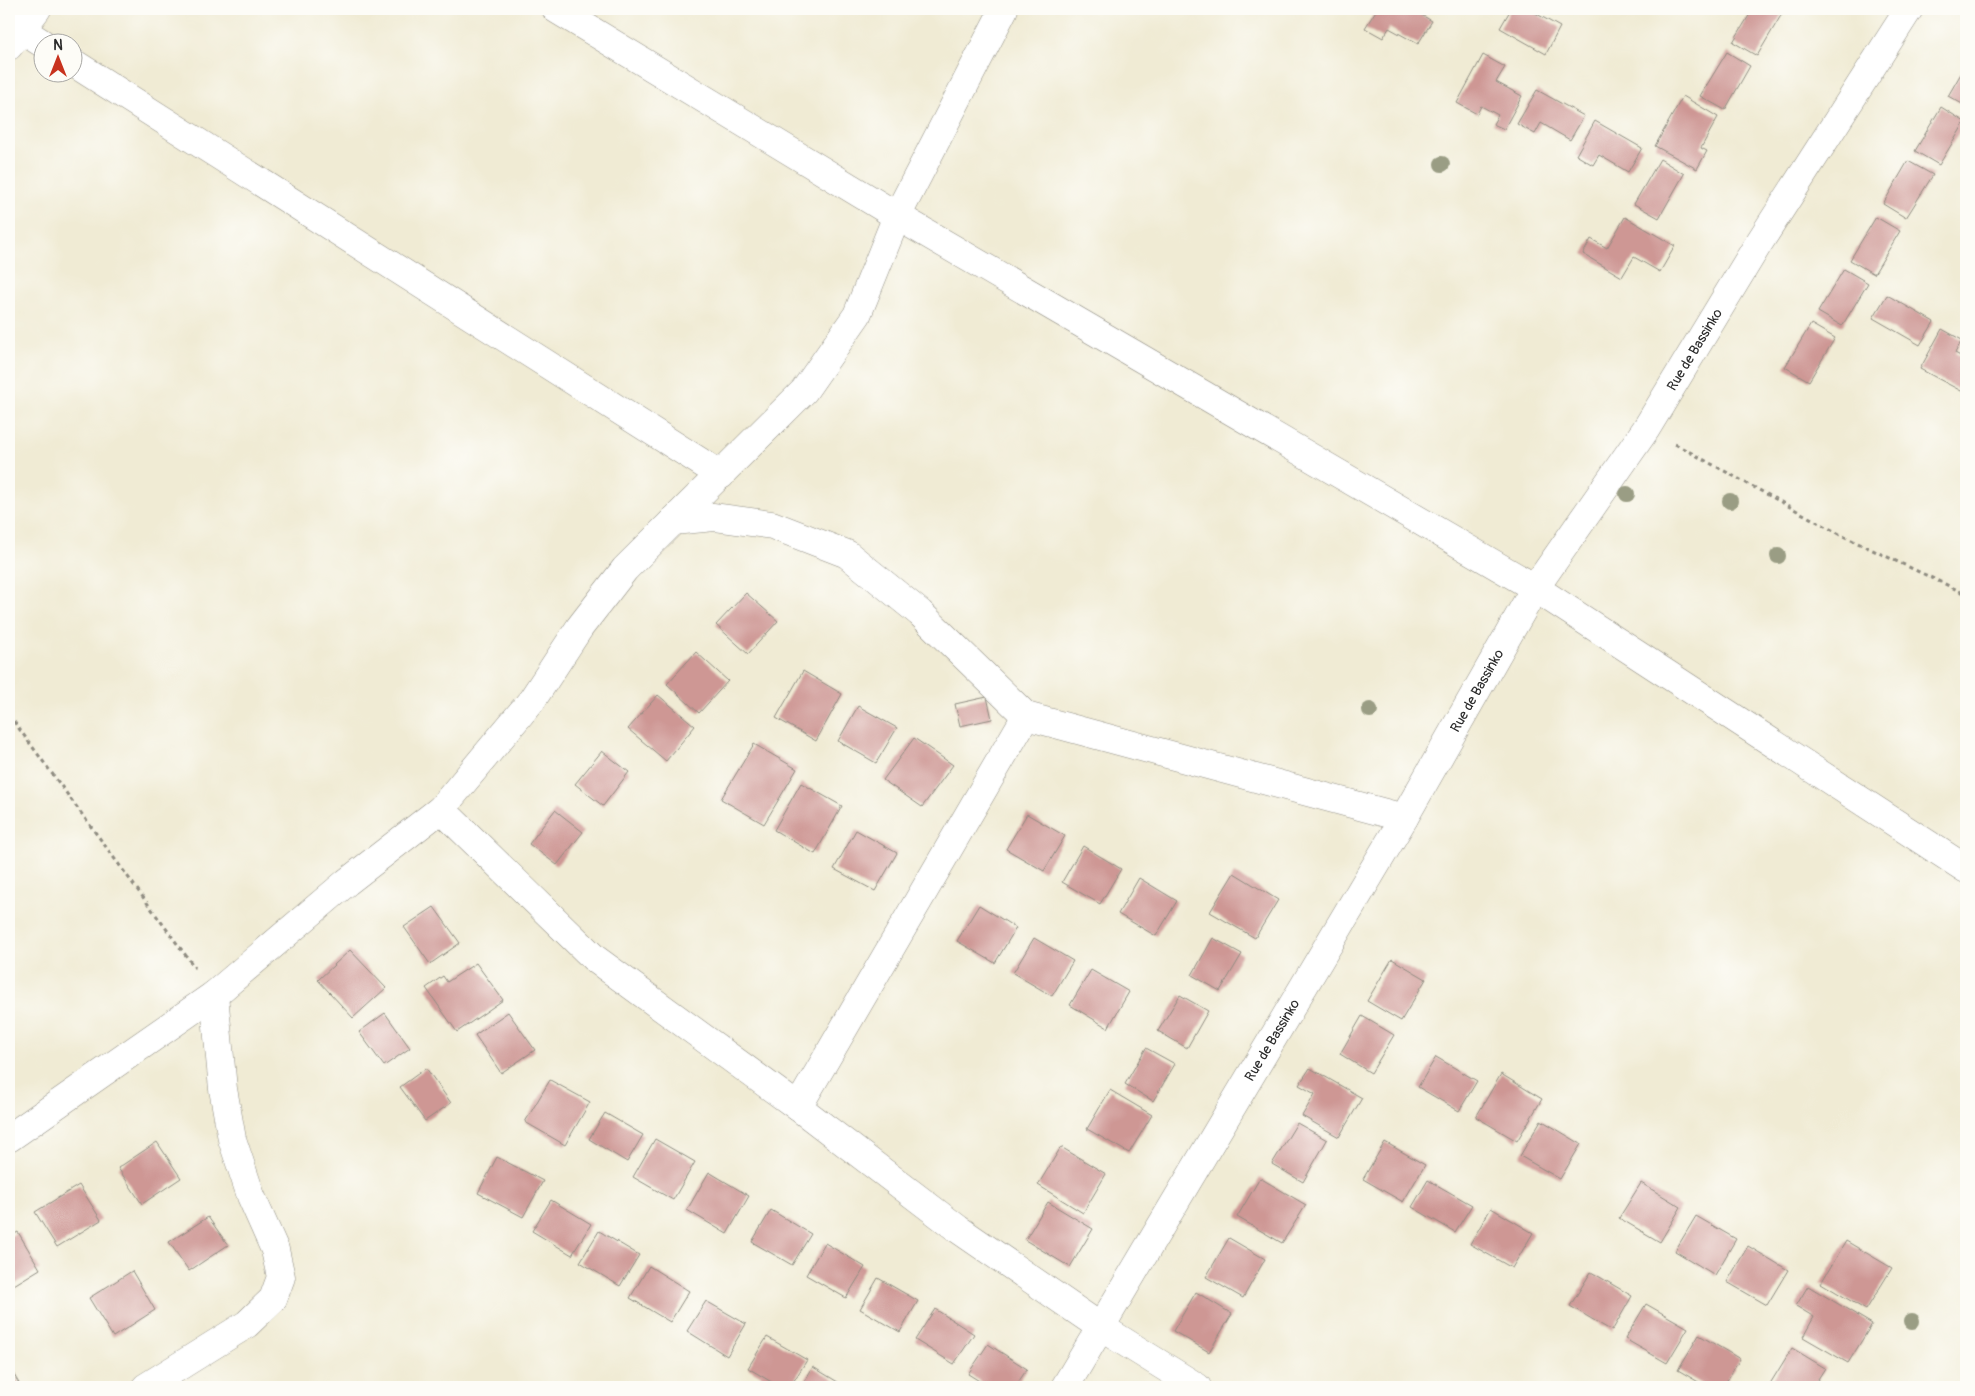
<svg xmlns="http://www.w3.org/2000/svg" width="1975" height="1396" viewBox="0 0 1975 1396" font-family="Pangolin,sans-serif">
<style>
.building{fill:#ce9794}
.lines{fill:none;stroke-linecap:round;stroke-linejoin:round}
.street-casing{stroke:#8e8b80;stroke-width:29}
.secondary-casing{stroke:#8e8b80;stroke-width:29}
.path{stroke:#8e8b80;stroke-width:3;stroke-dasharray:4 4;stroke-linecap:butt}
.street{stroke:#fff;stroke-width:28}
.secondary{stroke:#fff;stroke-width:28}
.tree{fill:#9a9d84}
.labels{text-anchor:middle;stroke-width:4.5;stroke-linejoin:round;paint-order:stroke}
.street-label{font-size:14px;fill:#2b2b2b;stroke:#fdfcf7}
</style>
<rect width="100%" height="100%" fill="#fdfcf7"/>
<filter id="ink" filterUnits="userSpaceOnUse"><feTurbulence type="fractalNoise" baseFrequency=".02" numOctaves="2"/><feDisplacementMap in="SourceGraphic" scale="10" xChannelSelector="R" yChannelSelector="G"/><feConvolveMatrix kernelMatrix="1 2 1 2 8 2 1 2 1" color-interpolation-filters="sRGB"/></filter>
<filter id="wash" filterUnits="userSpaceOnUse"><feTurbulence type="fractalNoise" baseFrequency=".0096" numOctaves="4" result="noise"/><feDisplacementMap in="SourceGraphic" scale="20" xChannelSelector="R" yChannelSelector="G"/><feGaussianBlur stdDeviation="1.12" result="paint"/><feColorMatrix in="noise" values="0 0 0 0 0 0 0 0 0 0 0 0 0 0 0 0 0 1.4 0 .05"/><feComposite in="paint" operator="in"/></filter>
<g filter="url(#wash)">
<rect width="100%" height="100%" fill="#f0ebd4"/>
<g id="blocks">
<path class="building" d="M1187,9H1198L1195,14Z
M1377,9H1411L1432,21L1418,44L1389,28L1383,38L1365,28Z
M1511,9H1528L1560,27L1546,54L1500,28Z
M1753,9H1777L1783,12L1757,56L1733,42Z
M1727,52L1750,66L1725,110L1700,96Z
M1483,55L1505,67L1496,82L1522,96L1504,129L1493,124L1498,115L1481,106L1477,114L1457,103Z
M1966,65V106L1948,96Z
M1537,90L1584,116L1570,140L1541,123L1535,134L1517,124Z
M1683,96L1718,117L1701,148L1707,151L1697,169L1655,146Z
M1941,107L1965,122L1939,165L1915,151Z
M1595,121L1642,148L1628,172L1599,155L1593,165L1576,155Z
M1660,159L1684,174L1659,218L1634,204Z
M1908,161L1933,175L1906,218L1883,204Z
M1625,217L1675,246L1660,272L1634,257L1622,277L1583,254L1591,239L1607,248Z
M1876,217L1900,231L1874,274L1850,260Z
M1844,269L1868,283L1842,326L1818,312Z
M1887,295L1934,322L1920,345L1873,318Z
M1811,324L1835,338L1809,381L1785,367Z
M1942,329L1962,340L1955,353L1966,359L1965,393L1920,369Z
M746,593L778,621L748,654L716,625Z
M696,652L728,681L699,713L667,684Z
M803,671L842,694L816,741L776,718Z
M658,695L695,726L666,761L628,729Z
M987,697L992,719L960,726L955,704Z
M858,706L897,728L876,763L838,741Z
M914,738L953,765L922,807L883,780Z
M754,744L797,769L764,824L721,799Z
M602,751L629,772L603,806L575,784Z
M801,783L842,806L815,854L774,830Z
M555,810L583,832L557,865L529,844Z
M1027,814L1065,836L1044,871L1006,849Z
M856,830L897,853L875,891L834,869Z
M1083,846L1121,869L1100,904L1062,882Z
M1234,873L1278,900L1255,938L1210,912Z
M1139,878L1177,901L1156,936L1118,914Z
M979,905L1016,928L995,963L957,941Z
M434,907L460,943L430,964L404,927Z
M1034,938L1073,961L1052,996L1013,973Z
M1213,938L1242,954L1220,991L1192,975Z
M350,950L386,988L353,1018L318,980Z
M1392,959L1426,979L1401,1021L1367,1001Z
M476,963L503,1000L457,1032L426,988L443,976L447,982Z
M1091,970L1129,992L1108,1028L1070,1005Z
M1180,995L1208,1011L1187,1048L1158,1031Z
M508,1012L535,1050L501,1073L475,1035Z
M385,1013L410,1048L384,1066L359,1032Z
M1362,1016L1394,1035L1371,1073L1340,1054Z
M1146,1048L1175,1064L1153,1101L1125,1084Z
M1436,1057L1477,1081L1459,1111L1418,1087Z
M426,1068L451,1103L425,1121L400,1087Z
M1310,1068L1362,1098L1339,1137L1302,1116L1315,1094L1299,1085Z
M1501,1074L1542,1099L1517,1141L1476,1117Z
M550,1080L590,1102L565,1145L525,1122Z
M1110,1090L1152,1115L1129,1153L1087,1129Z
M605,1113L643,1135L627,1162L589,1139Z
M1541,1120L1581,1144L1560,1179L1520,1156Z
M1297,1123L1327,1140L1303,1182L1272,1164Z
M655,1139L695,1162L673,1200L633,1177Z
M157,1142L181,1178L142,1204L118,1168Z
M1385,1142L1425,1165L1403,1202L1363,1179Z
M1061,1147L1106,1174L1083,1213L1038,1185Z
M497,1157L543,1181L523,1217L478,1193Z
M709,1172L749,1196L727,1234L687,1210Z
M1260,1178L1306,1205L1282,1243L1237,1217Z
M1428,1180L1472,1205L1455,1232L1412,1207Z
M1641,1183L1681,1207L1660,1242L1619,1218Z
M79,1185L101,1220L57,1247L35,1212Z
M551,1200L591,1224L572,1255L532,1231Z
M1048,1202L1093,1229L1070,1267L1025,1240Z
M1491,1208L1533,1233L1512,1268L1470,1244Z
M771,1210L811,1234L792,1265L752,1242Z
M1696,1216L1736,1239L1715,1275L1675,1251Z
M208,1217L228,1245L189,1271L169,1242Z
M599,1231L639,1255L620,1286L580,1262Z
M18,1232L40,1269L9,1288V1237Z
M1229,1238L1265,1259L1243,1298L1206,1277Z
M1846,1241L1892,1268L1866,1310L1821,1283Z
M825,1243L865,1267L846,1298L806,1275Z
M1748,1246L1788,1270L1767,1305L1727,1282Z
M649,1266L689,1291L670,1322L630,1298Z
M132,1271L155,1310L113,1337L89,1298Z
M1591,1272L1632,1296L1612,1331L1570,1306Z
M878,1278L918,1301L900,1332L860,1309Z
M1808,1286L1872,1324L1848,1363L1803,1337L1814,1317L1796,1306Z
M1196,1292L1232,1314L1209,1352L1173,1331Z
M706,1301L746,1324L727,1356L687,1331Z
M1646,1304L1688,1328L1667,1363L1625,1339Z
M935,1309L974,1334L954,1364L915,1340Z
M1699,1335L1740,1359L1723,1387H1707L1678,1370Z
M767,1337L807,1360L790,1387H780L748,1368Z
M988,1344L1027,1369L1015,1387H989L968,1374Z
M1792,1348L1825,1368L1813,1387H1768Z
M9,1366L21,1387H9Z
M813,1367L846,1387H801Z"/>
</g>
</g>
<g filter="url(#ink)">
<use href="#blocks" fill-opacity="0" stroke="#8e8b80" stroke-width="1"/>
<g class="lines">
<defs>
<g id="street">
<path d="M9,22L42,43"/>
<path d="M9,46L37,9"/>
<path d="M72,62L721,475"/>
<path d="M673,521L714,517L772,525L847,554L920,613L1026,716L1404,818"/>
<path d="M441,809L594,958L798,1107L958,1229L1102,1328L1197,1387"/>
<path d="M798,1107L1026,716"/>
<path d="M9,1138L214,995L347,882L441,809L532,700L580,627L625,569L804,391L857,315L897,216L1004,9"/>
<path d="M146,1387L247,1324L273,1299L281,1277L275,1250L251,1196L232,1139L223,1089L214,995"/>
<path id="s1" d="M1065,1387L1404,818L1535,588L1646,429L1757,246L1909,9"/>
</g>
<path id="secondary" d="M556,9L897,216L1535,588L1966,869"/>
</defs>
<use href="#street" class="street-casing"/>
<use href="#secondary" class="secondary-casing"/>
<path class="path" d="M1675,444L1845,537L1966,594
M9,715L195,968"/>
<use href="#street" class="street"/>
<use href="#secondary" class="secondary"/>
</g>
<g class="tree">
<circle cx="1442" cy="164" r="8"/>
<circle cx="1627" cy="494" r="8"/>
<circle cx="1730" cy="501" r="8"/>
<circle cx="1778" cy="556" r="8"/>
<circle cx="1370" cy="710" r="8"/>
<circle cx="1912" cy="1321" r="8"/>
</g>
</g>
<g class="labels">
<g class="street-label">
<text dy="5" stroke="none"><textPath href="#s1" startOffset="1214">Rue de Bassinko</textPath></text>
<text dy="5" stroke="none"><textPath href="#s1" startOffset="809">Rue de Bassinko</textPath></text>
<text dy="5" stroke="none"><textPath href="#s1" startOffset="404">Rue de Bassinko</textPath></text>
</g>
</g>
<rect width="1975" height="1396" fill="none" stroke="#fdfcf7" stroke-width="30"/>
<g transform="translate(58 58)"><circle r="24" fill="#fdfcf7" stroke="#a9a8a5"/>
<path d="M0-4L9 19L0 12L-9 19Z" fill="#c8321e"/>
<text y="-8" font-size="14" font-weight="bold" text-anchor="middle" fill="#2b2b2b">N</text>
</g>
</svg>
